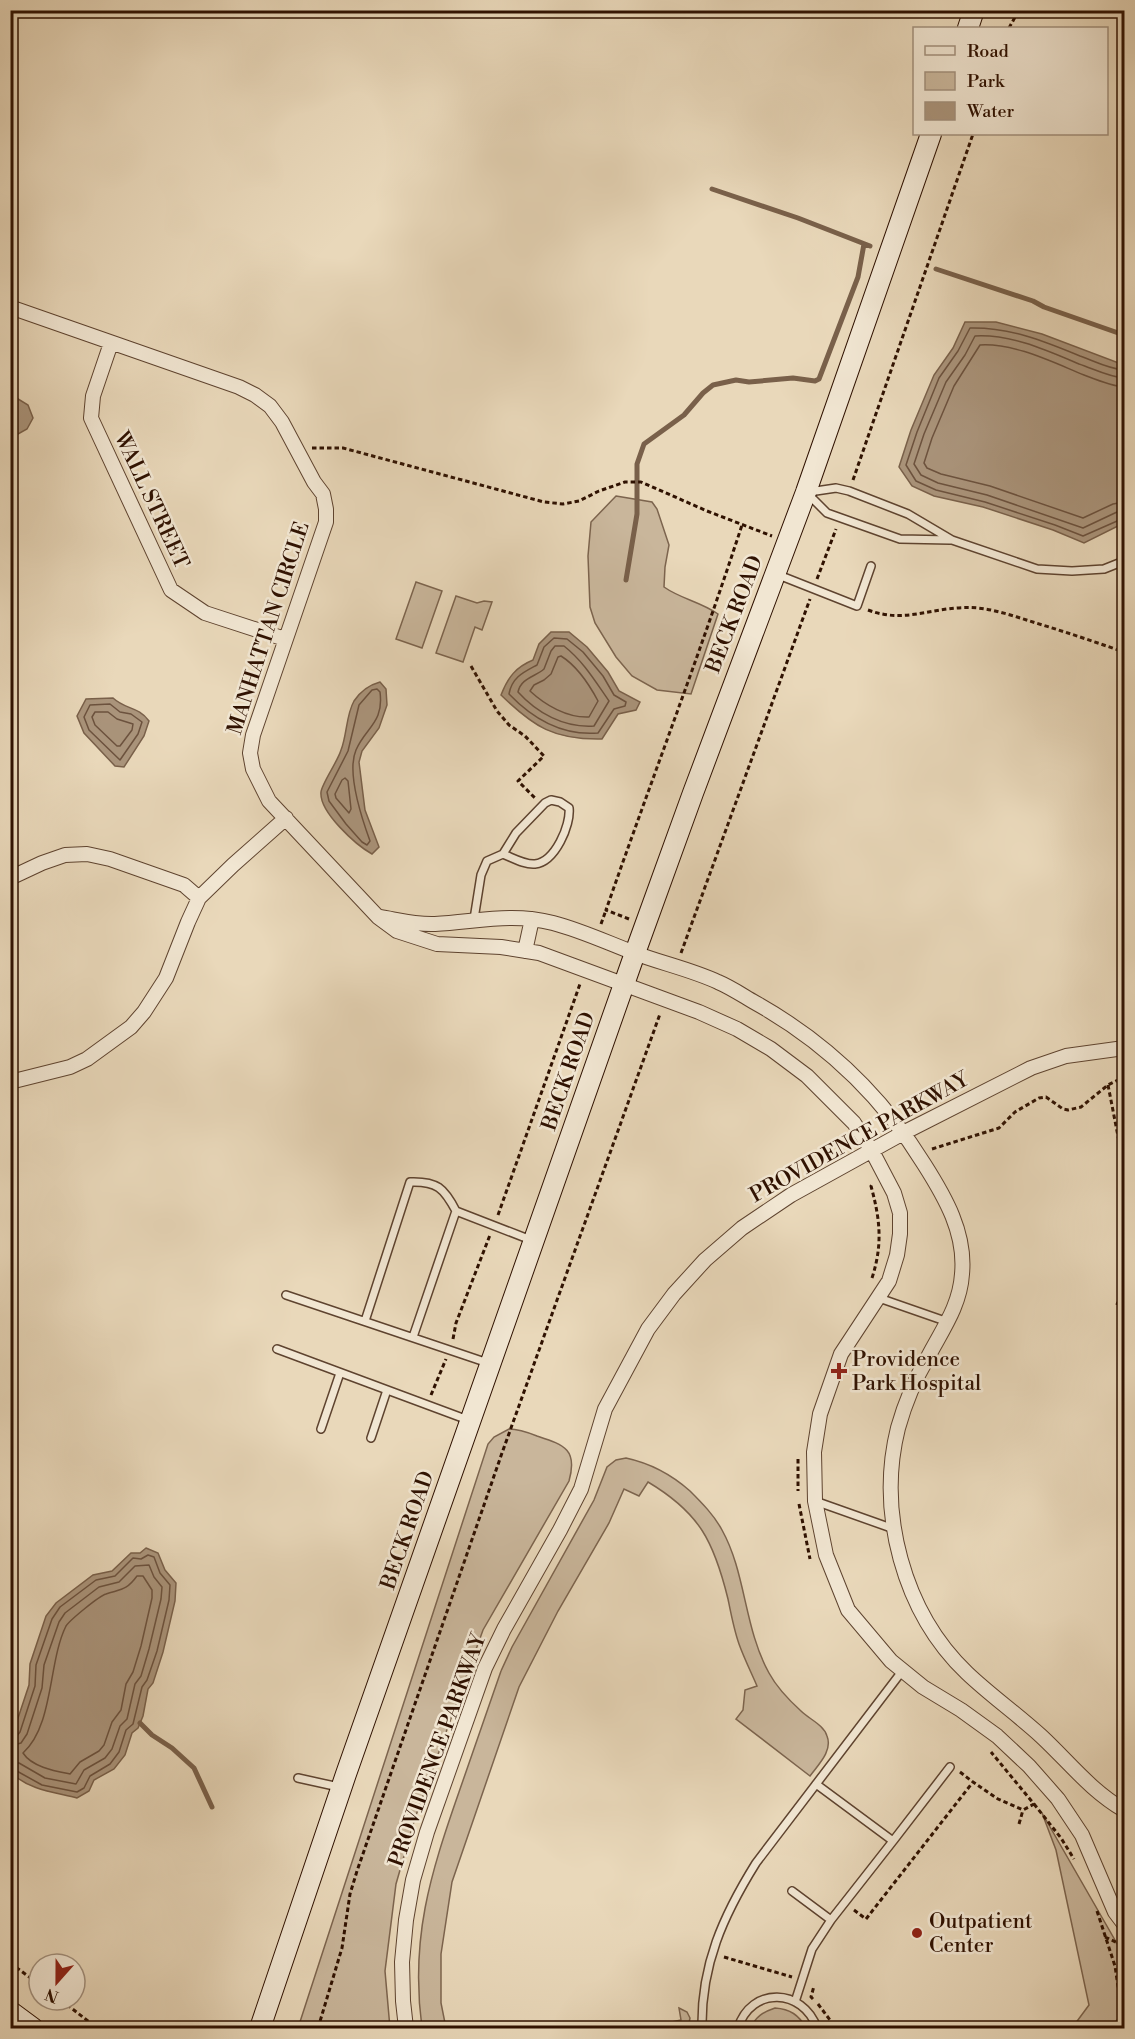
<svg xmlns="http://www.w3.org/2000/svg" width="1135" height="2039" viewBox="0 0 1135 2039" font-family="'Libre Bodoni',serif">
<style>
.green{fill:#c9b69b;stroke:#7c644e;stroke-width:1.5}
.water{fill:#aa947b;stroke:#79604a;stroke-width:1.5}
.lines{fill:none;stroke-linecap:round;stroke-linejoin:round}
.shore{stroke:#6c523e;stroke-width:1.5}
.stream{stroke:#79604a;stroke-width:5}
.lane-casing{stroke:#5e432f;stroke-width:10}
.street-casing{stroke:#5e432f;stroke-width:16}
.secondary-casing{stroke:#2f1101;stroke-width:22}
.path{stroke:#2f1101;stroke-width:3;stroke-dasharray:4.5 3;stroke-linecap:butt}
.lane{stroke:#f1e6d2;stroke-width:7}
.street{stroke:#f1e6d2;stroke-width:14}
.secondary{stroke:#f1e6d2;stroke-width:20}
.poi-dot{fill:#8f2418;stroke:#f1e6d2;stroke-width:2}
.labels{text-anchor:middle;stroke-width:5;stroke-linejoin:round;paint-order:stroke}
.street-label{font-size:21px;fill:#2f1101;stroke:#f1e6d2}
.poi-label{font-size:21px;fill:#2f1101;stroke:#f1e6d2;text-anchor:start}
</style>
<rect width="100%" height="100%" fill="#e9d8ba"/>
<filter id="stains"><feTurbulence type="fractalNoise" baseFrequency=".00333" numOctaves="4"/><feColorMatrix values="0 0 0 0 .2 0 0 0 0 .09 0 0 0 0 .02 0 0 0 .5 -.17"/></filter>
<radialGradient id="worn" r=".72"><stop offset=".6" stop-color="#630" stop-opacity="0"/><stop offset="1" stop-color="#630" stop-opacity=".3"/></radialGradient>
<path class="green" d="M616,496L652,502L657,509L669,545L665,567L664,587C681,599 701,602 718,614L691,694L657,690L632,676L616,657L595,623L590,607L588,556L591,522Z
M416,582L442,591L422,648L396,639Z
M456,596L477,603L484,601L492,602L482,630L475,627L463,662L436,653Z
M509,1429C519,1429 527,1432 537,1436C564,1445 578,1449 569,1481L483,1630L415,1818L396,1884L385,1971L390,2028H298L488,1444L494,1437Z
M626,1458C649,1463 672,1475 690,1491C702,1503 714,1515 722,1530C746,1573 744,1628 769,1673C776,1686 790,1701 801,1711C809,1719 824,1725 827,1736C833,1751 818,1765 810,1776L736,1719L743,1710L745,1690L757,1686C751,1672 744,1658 739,1644C734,1630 731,1614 728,1599C714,1542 700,1513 648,1482L639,1496L624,1489L609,1523L558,1611L519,1687L452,1882L441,1954V2003L446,2028H422C410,1939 430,1875 459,1792C473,1751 487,1711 501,1671L512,1647L594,1500L607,1467L616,1460Z
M1042,1813L1119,1947L1124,1949V2011L1111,2028H1072L1089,2005L1056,1850Z
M679,2008L687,2012L690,2018L688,2028H643L681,2020Z
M775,2008C790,2009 799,2015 806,2028H751C755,2017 763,2012 775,2008Z"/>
<path class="water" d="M965,322H996L1042,334L1124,365V523L1084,543L1053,530L983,507L934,496L912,486L899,467L911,430L934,375L953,348Z
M10,394L28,405L33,418L27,429L11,438Z
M551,632H569L587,647L608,672L619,691L640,702L636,710L618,714L602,739C554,740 534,727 501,695C508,677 516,667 533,660L539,644Z
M380,682L386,689L387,705L379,728L362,751L359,762L365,810L379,847L372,854C356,845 319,812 321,792C322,783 338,761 341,750C347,735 346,715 354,701C360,692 369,685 380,682Z
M113,698C126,710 138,706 149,721L144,736L124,767L115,766L84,733L77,716L86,699Z
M146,1548L158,1553L165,1570L176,1583L175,1601L163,1652L153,1683L148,1689L143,1716L138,1728L132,1733L125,1755L114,1769L94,1780L89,1791L77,1798C53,1792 30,1790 11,1773V1739L29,1685L30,1664L46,1616L56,1603L93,1575L112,1571L131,1553H140Z"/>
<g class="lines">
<path class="shore" d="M1124,370C1109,369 1094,361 1080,356C1044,341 1009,327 970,328L958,351L939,378L917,432L906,465L916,481L936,490L985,502L1055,525L1083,536L1124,518
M1124,378C1109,377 1094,369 1079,364C1046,350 1011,334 975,336L965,355L946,382L924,434L914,464L921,475L938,483L987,495L1083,528L1117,512L1124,511
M1124,387C1111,386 1097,380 1084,375C1052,362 1015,343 980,345L954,386L932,438L924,463L927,468L941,474L990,486L1083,518L1113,504L1124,502
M554,638L567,639L583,652L603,676L614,695L626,702L625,706L614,709L598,733C562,736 533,719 509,694C512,677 524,672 537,665L544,647Z
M555,646H564C584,662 595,681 609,701L594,726C564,728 537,713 518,692C521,678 535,677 544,669L551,651Z
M561,656C577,666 589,684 598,701L589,717C567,718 545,705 530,691L534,685L544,680L551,674L558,657Z
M372,690L377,689L380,692C384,723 366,727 356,750C346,773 362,819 370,841L367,845L362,842L346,824L329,801L327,792L348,751L359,705Z
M110,704L120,712L131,714L142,722L138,734L120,760L89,730L84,717L90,705Z
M95,712H108L117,719L133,724L132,730L120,746H117L95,725L92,717Z
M345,778L348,781L351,809L349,813L336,798L335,794L342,780Z
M137,1576H143L152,1590V1598L141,1646L133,1672L126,1684L121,1710L112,1722L104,1745L99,1751L80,1762L70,1774C55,1771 32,1767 23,1753C54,1725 48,1662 66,1626C70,1620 99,1596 106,1594C121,1589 126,1591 137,1576Z
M10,1738L16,1737L20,1732L35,1686L36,1665L52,1619L60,1607L96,1580L115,1576L133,1558L141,1559L148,1555L154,1557L160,1573L170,1585L169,1600L157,1651L147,1680L142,1687L133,1724L126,1730L119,1752L110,1764L90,1776L84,1788L77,1792L42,1785L15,1770L10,1769
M10,1746L21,1743L27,1734L42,1688L44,1665L59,1622L65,1613L99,1587L119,1582L135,1566L149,1565L154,1577L162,1587L161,1599L149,1649L141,1676L135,1684L127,1719L120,1726L112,1749L105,1758L84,1770L76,1784L45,1778L19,1763L10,1762"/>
<path class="stream" d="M712,189L798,218L870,246
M936,269L1033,301L1044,307L1124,335
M626,580L637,514V464L644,444L684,415L703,393L713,385L736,380L749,382L793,378L815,381L819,379L858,277L864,244
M140,1723L152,1735L172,1748L194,1768L212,1807"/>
<defs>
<path id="lane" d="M809,492L836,488L849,491L908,514L952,540L1037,569L1072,571L1104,569L1124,561
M808,494L827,513L900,539L950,540
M776,574L857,606L871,566
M474,919L481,875L487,861L503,854L516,833L545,803L551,800L560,802L569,808C571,825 555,862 535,864C525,865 513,858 503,854
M286,1295L488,1363
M879,1298L948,1322
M365,1321L410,1182C437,1181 444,1188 456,1211L531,1240
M413,1337L456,1211
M277,1349L468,1420
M321,1429L340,1373
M371,1438L387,1390
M815,1501L894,1529
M298,1778L339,1787
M816,1784L893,1841L950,1767
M792,1891L831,1920L812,1949L795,2002
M831,1920L893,1841
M702,2028C701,1965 723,1916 756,1863L903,1670
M738,2028C751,1986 803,1988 817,2028"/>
<path id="street" d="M10,307L239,387L255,395L270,406L282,422L314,482L323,494L326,509V522L253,735L250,753L253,769L269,801L378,917L397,931L437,944L501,947L539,953L699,1012L737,1029L771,1049L807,1076L854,1123L872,1151L894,1193L900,1213V1234L897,1255L889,1281L841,1354L820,1414L814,1452L815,1501L826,1555L848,1610L891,1661L923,1687L961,1710L997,1736L1029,1766L1058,1799L1082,1835L1115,1912L1124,1924
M111,343L93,396L91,418L171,590L205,613L285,639
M10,878L42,863L65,855L87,854L110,859L184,885L199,898
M380,917C398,920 417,925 435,924C476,922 511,912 553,923C580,930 606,942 632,952C660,963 690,969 718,982C730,987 742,995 754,1002C824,1041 882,1096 924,1164C945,1197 966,1233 962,1274C960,1306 942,1330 928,1357C915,1379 905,1403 898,1428C877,1512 903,1612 967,1673C990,1695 1017,1714 1041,1736C1069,1762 1091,1791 1124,1810
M525,951L532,919
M10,1082L70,1067L87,1059L131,1027L144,1012L166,978L188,922L199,898L233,865L286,818
M406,2028L403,2001L402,1962L406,1920L413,1880L427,1832L485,1668L504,1629L560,1530L581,1489L605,1409L648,1329L674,1294L705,1260L742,1228L791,1195L905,1132L1031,1068L1066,1056L1124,1048"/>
<path id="secondary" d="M968,28L974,10
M10,2011L33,2028
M260,2028L346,1774L635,953L693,793L806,492L931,134"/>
</defs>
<use href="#lane" class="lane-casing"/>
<use href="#street" class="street-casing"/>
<use href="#secondary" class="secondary-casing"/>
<path class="path" d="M1009,28L1019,10
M312,448H343L544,502L563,504L579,501L599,491L625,482H641L707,511L772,536
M853,480L973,134
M817,579L836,529
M868,610C907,625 937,604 978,608C997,610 1017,617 1036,623C1066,632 1095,642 1124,652
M471,666L497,711L509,725L525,736L544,756L518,781L536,799
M629,919L606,910C651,781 700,654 742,525
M601,924L606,910
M681,953L810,599
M1108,1085L1124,1167
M932,1149L999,1128L1015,1112L1039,1098L1046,1097L1063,1109L1068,1110L1081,1107L1108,1085L1124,1077
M498,1215L580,984
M872,1278C883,1244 880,1219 871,1186L873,1183
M1116,1303L1124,1306
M453,1339L456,1323L490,1235
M431,1395L446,1359
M798,1459V1491
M799,1504L810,1559
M960,1772L973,1782
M1034,1804L1061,1838L1074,1859
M1019,1824L1023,1810
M854,1910L866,1919L973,1782L998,1799L1023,1810L1034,1804L991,1752
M1097,1911L1115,1966L1123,2020
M1105,1937L1124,1946
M724,1957L792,1977
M10,1963L39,1984
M813,1999L811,1997L814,1986
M61,2000L97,2028
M818,2004L830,2020V2027
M318,2028L342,1948L350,1894L357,1871L502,1453L660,1014"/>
<use href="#lane" class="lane"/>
<use href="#street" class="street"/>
<use href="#secondary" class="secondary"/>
</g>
<g class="poi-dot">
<path d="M836 1362h6v6h6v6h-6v6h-6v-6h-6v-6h6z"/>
<circle cx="917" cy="1933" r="6"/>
</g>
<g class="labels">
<g class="street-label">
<text transform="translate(152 500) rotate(65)" y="7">WALL STREET</text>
<text transform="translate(734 614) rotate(-69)" y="7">BECK ROAD</text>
<text transform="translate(268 628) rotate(-72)" y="7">MANHATTAN CIRCLE</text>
<text transform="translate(568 1071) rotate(-71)" y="7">BECK ROAD</text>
<text transform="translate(859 1137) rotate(-29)" y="7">PROVIDENCE PARKWAY</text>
<text transform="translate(407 1530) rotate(-71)" y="7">BECK ROAD</text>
<text transform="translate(437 1750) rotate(-70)" y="7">PROVIDENCE PARKWAY</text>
</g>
<g class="poi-label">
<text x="852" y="1366">Providence<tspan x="852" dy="24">Park Hospital</tspan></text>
<text x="929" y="1928">Outpatient<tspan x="929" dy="24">Center</tspan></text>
</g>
</g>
<rect width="1135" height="2039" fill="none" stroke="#e9d8ba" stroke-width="36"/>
<rect x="12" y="12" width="1111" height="2015" fill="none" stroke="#2f1101" stroke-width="3"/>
<rect x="18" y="18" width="1099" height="2003" fill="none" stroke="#2f1101" stroke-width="1.5"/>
<rect x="913" y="27" width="195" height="108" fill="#f1e6d2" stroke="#a3917e" stroke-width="1.5"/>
<rect x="925" y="46" width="30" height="9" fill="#f1e6d2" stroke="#a3917e" stroke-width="1.5"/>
<text x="967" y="57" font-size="18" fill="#2f1101">Road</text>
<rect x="925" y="72" width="30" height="18" fill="#c9b69b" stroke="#a3917e" stroke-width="1.5"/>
<text x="967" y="87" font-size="18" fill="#2f1101">Park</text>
<rect x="925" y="102" width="30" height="18" fill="#aa947b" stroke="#a3917e" stroke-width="1.5"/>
<text x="967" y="117" font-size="18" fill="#2f1101">Water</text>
<g transform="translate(57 1982) rotate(201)"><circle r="28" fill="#f1e6d2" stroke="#a3917e" stroke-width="1.5"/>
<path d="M0-4.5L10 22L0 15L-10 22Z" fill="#8f2418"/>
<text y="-9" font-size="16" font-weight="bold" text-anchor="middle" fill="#2f1101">N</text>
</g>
<rect width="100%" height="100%" filter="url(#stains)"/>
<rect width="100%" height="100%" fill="url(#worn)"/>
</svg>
